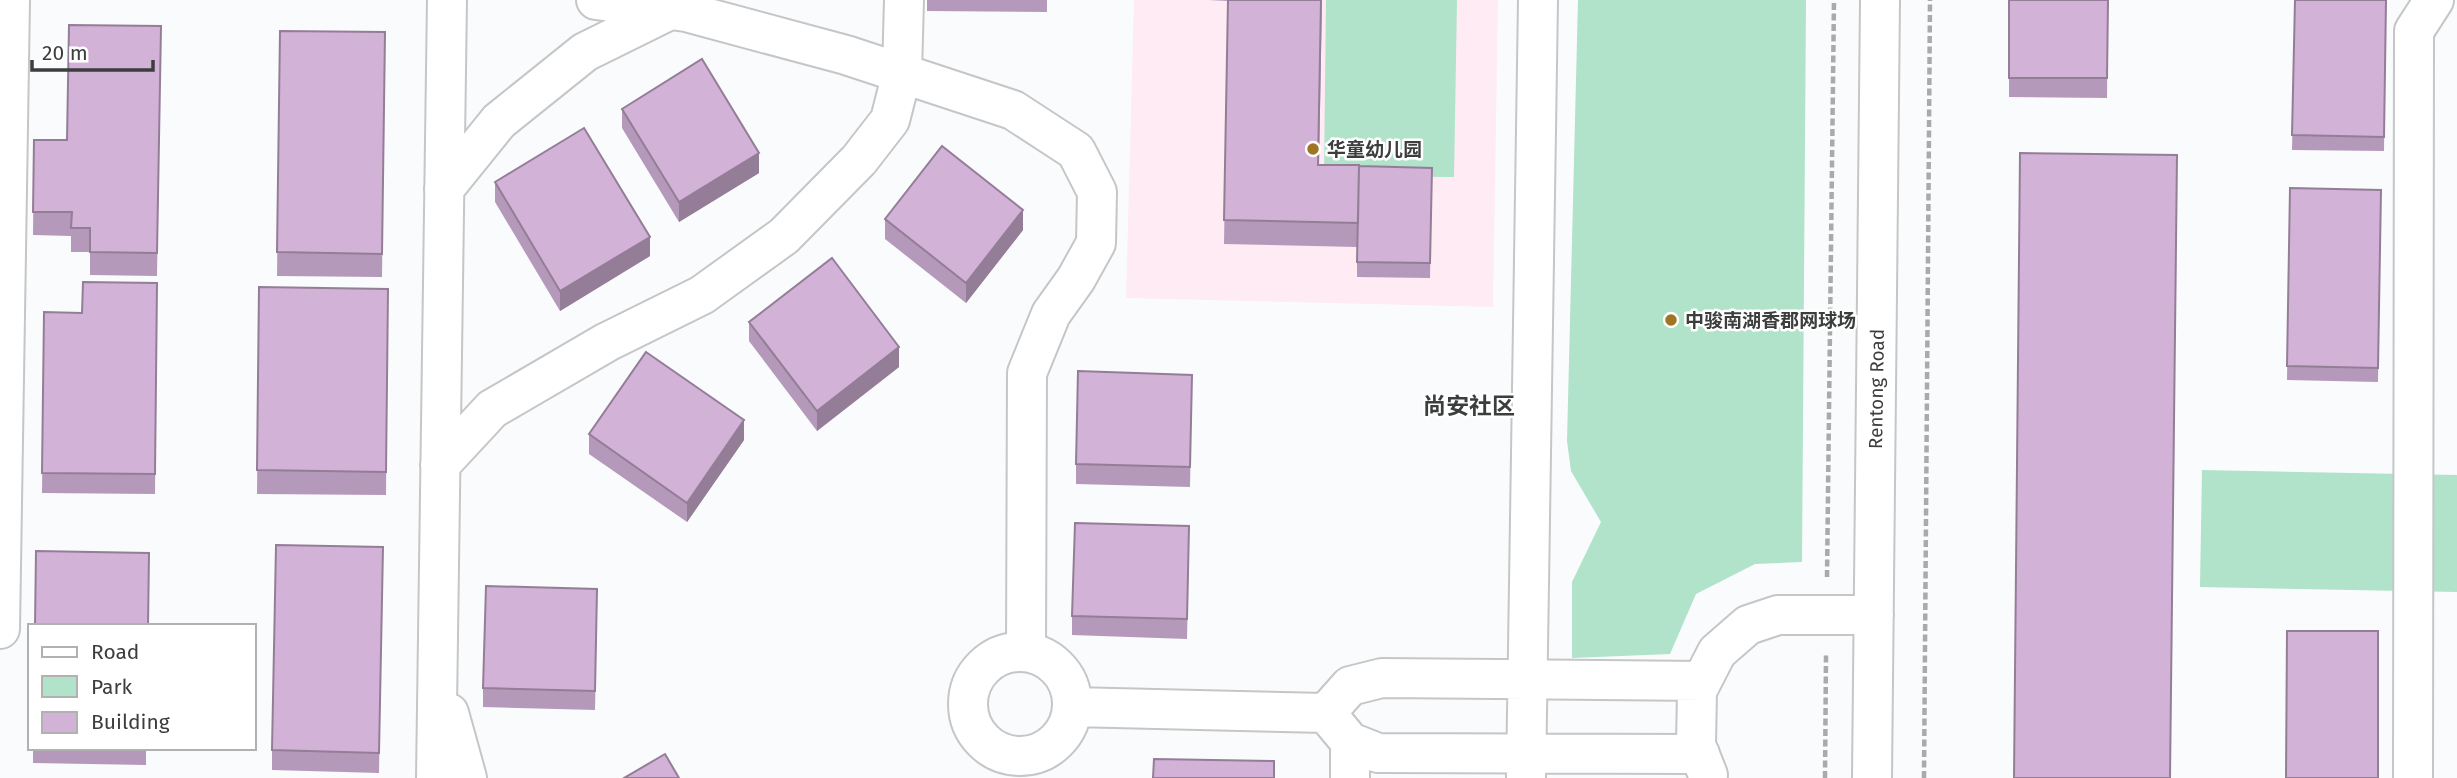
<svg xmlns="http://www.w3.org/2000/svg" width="2457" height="778" viewBox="0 0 2457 778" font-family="'Fira Sans','Noto Sans SC',sans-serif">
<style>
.education{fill:#feebf4}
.green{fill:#b0e3c9}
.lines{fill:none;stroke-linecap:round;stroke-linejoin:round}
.minor-casing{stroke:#c4c6c7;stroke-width:42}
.path{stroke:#a9aaac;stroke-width:4.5;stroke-dasharray:7 3.5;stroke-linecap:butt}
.minor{stroke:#fff;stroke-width:38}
.wall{fill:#b599ba}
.shaded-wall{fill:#947d97}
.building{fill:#d3b2d8;stroke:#947d97;stroke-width:2}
.poi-dot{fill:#9e7523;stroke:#fff;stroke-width:2.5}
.labels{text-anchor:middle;stroke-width:5;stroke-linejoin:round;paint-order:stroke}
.poi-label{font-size:19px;font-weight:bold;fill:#3c3d3d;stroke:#fff;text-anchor:start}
.street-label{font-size:19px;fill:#3c3d3d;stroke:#fff}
.quarter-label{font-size:23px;font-weight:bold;fill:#3c3d3d;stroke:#fff}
</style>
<rect width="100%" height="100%" fill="#fafbfd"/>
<path class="education" d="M1134,0H1498L1493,307L1126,298Z"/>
<path class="green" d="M1326,0H1457L1454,177L1324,176Z
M1578,0H1806L1802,562L1755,564L1696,594L1670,654L1572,658V582L1601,522L1571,471L1567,441Z
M2202,470L2457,475V592L2200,587Z"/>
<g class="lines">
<defs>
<path id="minor" d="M596,0L686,12L846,55L1013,110L1076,151L1097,192L1096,243L1076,279L1051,314L1027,373L1026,652
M444,189L499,121L585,52L670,10
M440,465L492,409L607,342L702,295L784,236L859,160L890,120L902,73L904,0
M0,629L10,0
M968 704a52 52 0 1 1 104 0a52 52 0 1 1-104 0Z
M1072,707L1326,713
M449,713L467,778
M1700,754L1378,753L1350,742L1326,713L1350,686L1382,678L1702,681
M1708,775L1696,745L1697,691L1717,652L1748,625L1778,615H1874
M436,778L447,0
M1350,778V742
M1526,778L1538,0
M1872,778L1880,0
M2413,778L2414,31L2434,0"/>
</defs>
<use href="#minor" class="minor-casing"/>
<path class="path" d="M1827,577L1834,0
M1825,778L1826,655
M1924,778L1930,0"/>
<use href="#minor" class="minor"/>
</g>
<path class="wall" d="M927,0H1047V12L927,11Z
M1208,0H1322L1319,165L1359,173L1432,168L1430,278L1357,277V247L1224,244L1228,1Z
M2009,0H2108L2107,98L2009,97Z
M2295,0H2386L2384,151L2292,150Z
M161,26L157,276L90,275V252H71V236L33,235L34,140H67Z
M280,31L385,32L382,277L277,276Z
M622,109L759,173L679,222L622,128Z
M495,182L650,256L560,311L495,202Z
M2290,188L2381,190L2378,382L2287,380Z
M885,219L1023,230L966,303L885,239Z
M157,283L155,494L42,493L44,312L82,313Z
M259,287L388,289L386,495L257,494Z
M749,322L899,367L817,431L749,341Z
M1192,375L1190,487L1076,484V464Z
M589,434L744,440L687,522L589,454Z
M1189,546L1187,639L1072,635V616Z
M383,547L379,773L272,770V750Z
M597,609L595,710L483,707V688Z
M33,748H146V765L33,763Z"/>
<path class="shaded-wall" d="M759,153V173L679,222V202Z
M1023,210V230L966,303V283Z
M650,237V256L560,311V291Z
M899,347V367L817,431V411Z
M744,420V440L687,522V503Z"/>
<path class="building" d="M1228,0H1321L1318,165H1359L1358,223L1224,220Z
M2009,0H2108L2107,78H2009Z
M2295,0H2386L2384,137L2292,135Z
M69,25L161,26L157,253L90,252V228H71L72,212H33L34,140H67Z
M280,31L385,32L382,254L277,252Z
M702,59L759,153L679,202L622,109Z
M584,128L650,237L560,291L495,182Z
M942,146L1023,210L966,283L885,219Z
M2020,153L2177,155L2170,778H2014Z
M1359,166L1432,168L1430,263L1357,262Z
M2290,188L2381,190L2378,368L2287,366Z
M832,258L899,347L817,411L749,322Z
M83,282L157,283L155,474L42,473L44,312L82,313Z
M259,287L388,289L386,472L257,470Z
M646,352L744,420L687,503L589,434Z
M1078,371L1192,375L1190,467L1076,464Z
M1075,523L1189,526L1187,619L1072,616Z
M276,545L383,547L379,753L272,750Z
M36,551L149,553L148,626H35Z
M486,586L597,589L595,691L483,688Z
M2287,631H2378V778H2286Z
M665,754L679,778H624Z
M1154,759L1274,761V778H1153Z"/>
<g class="poi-dot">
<circle cx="1313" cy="149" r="7"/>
<circle cx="1671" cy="320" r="7"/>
</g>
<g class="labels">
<g class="poi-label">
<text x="1327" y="156">华童幼儿园</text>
<text x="1685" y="327">中骏南湖香郡网球场</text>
</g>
<g class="street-label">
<text transform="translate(1876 389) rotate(-89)" y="7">Rentong Road</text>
</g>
<g class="quarter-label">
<text x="1469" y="414">尚安社区</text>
</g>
</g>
<rect x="28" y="624" width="228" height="126" fill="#ffffff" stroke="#b1b1b1" stroke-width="2"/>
<rect x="42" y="647" width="35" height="10" fill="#ffffff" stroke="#b1b1b1" stroke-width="2"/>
<text x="91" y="659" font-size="21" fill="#3c3d3d">Road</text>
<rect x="42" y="676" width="35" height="21" fill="#b0e3c9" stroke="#b1b1b1" stroke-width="2"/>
<text x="91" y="694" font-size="21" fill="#3c3d3d">Park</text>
<rect x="42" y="712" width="35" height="21" fill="#d3b2d8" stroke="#b1b1b1" stroke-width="2"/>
<text x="91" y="729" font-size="21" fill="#3c3d3d">Building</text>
<path d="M32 60v10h121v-10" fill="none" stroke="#3c3d3d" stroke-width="3.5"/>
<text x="42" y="60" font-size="21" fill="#3c3d3d" stroke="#ffffff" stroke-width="5" paint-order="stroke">20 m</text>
</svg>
